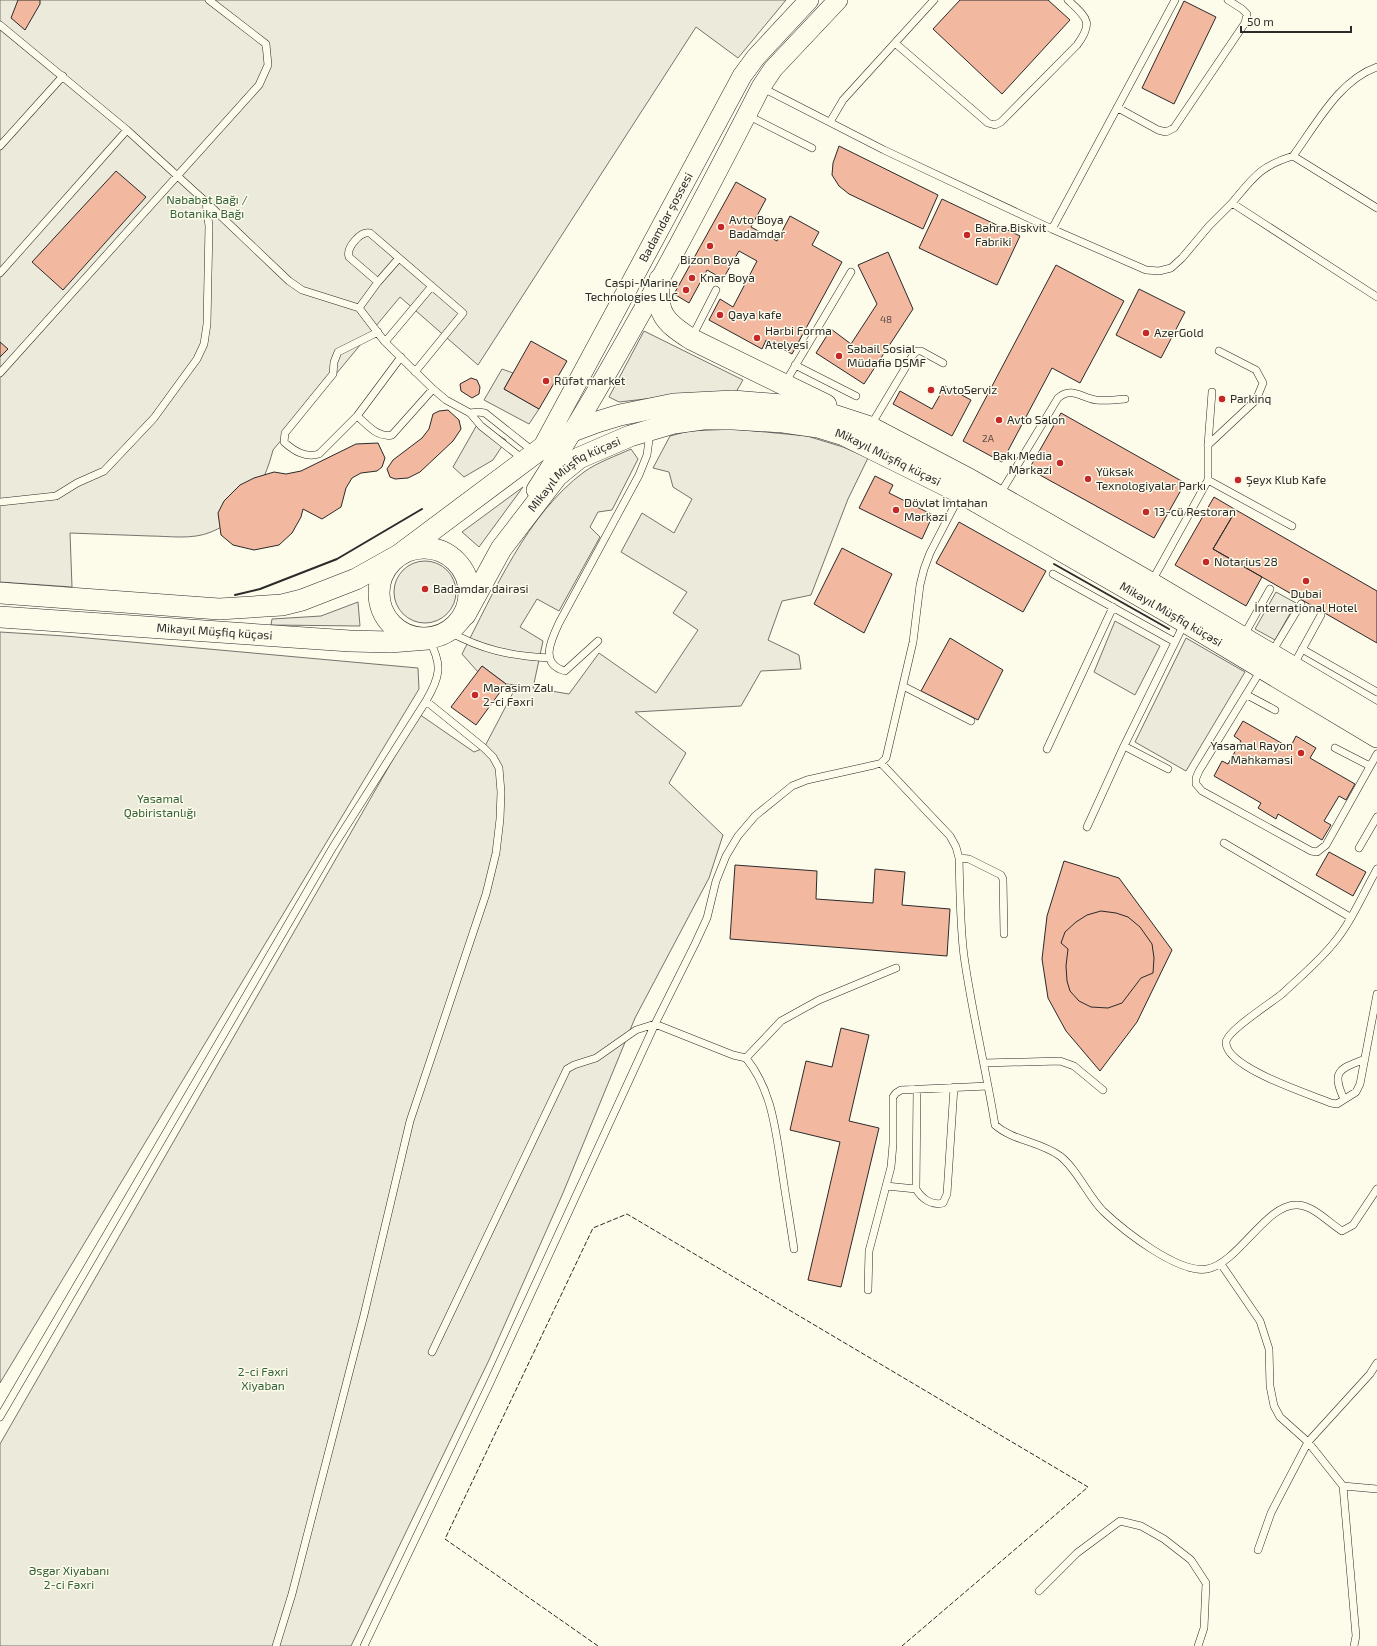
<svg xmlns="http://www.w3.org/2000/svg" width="1377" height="1646" viewBox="0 0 1377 1646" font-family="'Exo 2',sans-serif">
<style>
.green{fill:#ecebdb;stroke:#74746e}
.building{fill:#f2b8a0;stroke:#2b2b2b}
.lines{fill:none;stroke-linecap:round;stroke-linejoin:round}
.lane-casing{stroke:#2b2b2b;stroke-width:8}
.secondary-casing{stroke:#2b2b2b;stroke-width:20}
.primary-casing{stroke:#2b2b2b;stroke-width:22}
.lane{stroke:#fdfbea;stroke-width:7}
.secondary{stroke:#fdfbea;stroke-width:19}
.primary{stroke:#fdfbea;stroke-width:21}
.fence{stroke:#2b2b2b;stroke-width:1;stroke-dasharray:5 2;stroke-linecap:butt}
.wall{stroke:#2b2b2b;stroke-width:2}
.poi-dot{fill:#c62828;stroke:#fdfbea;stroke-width:1.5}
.labels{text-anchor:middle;stroke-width:3;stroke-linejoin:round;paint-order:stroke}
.number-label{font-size:10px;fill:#5d4e48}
.park-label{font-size:12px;fill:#34623c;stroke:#fdfbea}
.street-label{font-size:12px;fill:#2b2b2b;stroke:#fdfbea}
.poi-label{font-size:12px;fill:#2b2b2b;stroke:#fdfbea;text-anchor:start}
</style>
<rect width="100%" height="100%" fill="#fdfbea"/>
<path class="green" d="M0,0H786L738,58L696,27L478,365L400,297L273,450C264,485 246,518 211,532C192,540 169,536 150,536C123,535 96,534 70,533L72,587L0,582Z
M644,331L743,380L736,392L680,395L619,402L609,397Z
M502,369L513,373L504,389L539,409L529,424L484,400Z
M478,423L506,440L493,460L464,477L453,467Z
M734,429L807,436L843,447L868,458L848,499L811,595L782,601L768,640L799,655L801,669L761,671L741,706L635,712L686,753L669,783L723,835L709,878L635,1018L563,1193L489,1360L351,1646H0V1444L419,714L474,752L484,748L517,685L506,684L482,666L478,672L462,654C494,592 527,514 584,472C598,462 616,456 631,449L638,459L612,510L598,512L590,527L600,537L559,611L537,599L520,627L543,641L533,688L569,694L599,653L656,693L698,630L673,613L687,592L621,552L642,513L674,533L692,499L673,487L669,472L653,468L670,436L689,431Z
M523,487L479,547L462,532Z
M394 592a31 31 0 1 1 62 0a31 31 0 1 1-62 0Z
M1276,592L1296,603L1275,640L1255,629Z
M358,602L360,626L271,625L272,619L321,616Z
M1115,621L1160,646L1135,695L1094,672Z
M0,632L65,636L418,668L419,689L0,1383Z
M1186,638L1245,672L1186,771L1135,742Z"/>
<path class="building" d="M18,0H40V4L25,30L11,18Z
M960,0H1048L1070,20L1002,94L933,29Z
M1184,1L1216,17L1174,104L1142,88Z
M839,146L938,195L923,229L849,194L839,186L832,175L833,163Z
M116,171L146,197L63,290L32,262Z
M736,182L766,199L751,227L777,241L790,216L819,232L812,245L842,262L792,354L766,340L762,349L709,320L720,299L733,307L757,261L739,251L723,279L707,270L689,303L674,294Z
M942,199L1020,236L997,285L919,248Z
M888,252L913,309L864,384L816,353L831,329L851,344L877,304L858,265Z
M1056,265L1124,301L1080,383L1052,368L1002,462L963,441Z
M1139,289L1185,312L1161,358L1116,335Z
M531,341L567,361L539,409L504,389Z
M0,342L8,349L0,357Z
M471,378L477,380L480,387L479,394L472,398L461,391L460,384Z
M945,386L971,400L952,436L893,404L900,391L932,409Z
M448,410L459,420L461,429L453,441L420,472L408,478L395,479L390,477L387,469L393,460L422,438L429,429L433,414L439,411Z
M1061,413L1185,483L1154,538L1029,469Z
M378,443L385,458L382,467L377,471L361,473L352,478L346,488L341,507L322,519L303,509L301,517L292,533L279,545L254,550L233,545L221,535L218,513L224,501L240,485L254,478L274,472L286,474L301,471L356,444Z
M875,476L893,485L889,493L933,515L922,539L859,508Z
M1214,497L1236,510L1213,549L1262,577L1246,606L1175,565Z
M1236,510L1377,591V643L1213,549Z
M959,522L1046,571L1023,612L936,563Z
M842,548L892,574L864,633L814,604Z
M950,638L1003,670L978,720L921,691Z
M482,666L506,684L476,725L451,707Z
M1243,721L1290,748L1296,736L1316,748L1310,758L1355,784L1346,800L1339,796L1324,821L1331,825L1322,840L1278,814L1276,819L1258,808L1261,803L1214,776L1222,761L1228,764L1241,741L1234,736Z
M1329,852L1366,872L1353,896L1316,875Z
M1064,861L1119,878L1172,950L1137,1022L1100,1071L1066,1031L1048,998L1042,959L1047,916Z
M735,865L817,871L816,899L873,903L875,869L905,872L902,905L950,909L947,956L730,939Z
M1101,911L1116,913L1128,917L1140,927L1152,944L1154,958L1153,973L1141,978L1122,1003L1108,1008L1091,1007L1079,1001L1070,991L1067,981L1066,966L1068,949L1061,943L1065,932L1076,922L1087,915Z
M841,1028L869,1035L849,1121L879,1128L841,1287L808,1280L840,1142L790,1130L806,1061L832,1067Z"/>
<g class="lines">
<defs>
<path id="lane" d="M0,25L127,130L206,202L209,226L207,324L204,344L197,359L154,418L104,471L77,483L56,496L0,502
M895,43L988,123L995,125L1001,122L1077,45C1094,22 1087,18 1068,0
M761,87L884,150L1052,229L1146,270L1159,271L1171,268L1182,258L1209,226L1232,203L1377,297
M1118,108L1158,130L1166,132L1174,128L1245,23L1247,14L1242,9L1228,0
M747,115L812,148
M830,122L843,100L934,0
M0,146L63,76
M1293,156C1316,125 1339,80 1377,67
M206,202L289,281L302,290L359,308
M1232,203C1253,178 1260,166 1293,156L1377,208
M1052,229L1175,0
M399,258L378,282L359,308L385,342L433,389L446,400L470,413L481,426L524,460
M0,273L127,130
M378,282L349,257C346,248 360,231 370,233L463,313L415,372
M378,332L338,352L334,362L333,374L285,433L284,442C294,451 305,458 319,454L357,416L401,357
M692,337L716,290
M385,342L432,286
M795,365L856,396
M0,373L259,85L268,65L266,44L209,0
M785,383L851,272
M470,413L478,412L485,413L534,452
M357,416C368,425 377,438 392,435L433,389
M871,425L913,355L917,351H921L943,363
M1208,445L1256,400L1263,383L1256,370L1219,351
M1208,480L1292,526
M1000,494L1058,398C1072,386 1081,398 1096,400C1106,401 1116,400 1125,399
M1053,574L1175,642
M1152,581L1208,480V445L1212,392
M448,631C482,650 511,656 550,658
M1244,635L1270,589
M598,641L565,671C539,664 551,640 559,623L639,475L647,455L650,432
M1302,649L1377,692
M1272,652L1301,604
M1293,666L1321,615
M1261,670L1199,771L1196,778V784L1202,791L1311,851L1317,852L1326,845L1377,754
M903,686L971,721
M1247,695L1275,710
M1124,746L1168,769
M1335,748L1370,766
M1047,749L1113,607
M881,763L950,836L956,847L959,858C960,891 960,925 964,956C972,1013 986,1069 995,1125C1013,1141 1039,1141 1060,1156C1077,1169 1088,1196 1103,1211C1123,1230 1178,1274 1207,1269C1239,1263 1267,1202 1298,1205C1314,1206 1329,1223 1342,1231L1353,1225L1377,1189
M1087,827L1124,746L1184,624
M1224,843L1350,917
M1359,848L1377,817
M959,858L969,859L1001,875L1003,879L1004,934
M1377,869C1363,894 1351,923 1332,945C1317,963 1299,978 1282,994C1271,1003 1225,1032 1226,1043C1227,1068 1309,1094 1331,1103L1337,1104L1356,1092L1360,1084L1377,994
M746,1058C771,1089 775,1126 781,1164C785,1193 790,1221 794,1249
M984,1063L1060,1061L1074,1066L1103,1090
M917,1089L916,1189C922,1199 932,1206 943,1203L947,1194L954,1087
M1344,1099C1331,1071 1339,1069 1365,1059
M886,1186L916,1189
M1221,1264L1260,1321L1269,1349L1270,1386L1274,1406L1280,1417L1308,1442L1343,1486L1356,1636L1354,1646
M868,1290L869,1251L891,1167L893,1144V1097L896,1093L901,1090L988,1086
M432,1352L567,1069L574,1065L596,1058L636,1030L655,1024L733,1055L746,1058L781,1021L819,1000L896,968
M0,1417L333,847L426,701C440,677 443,665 429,640
M1343,1486L1377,1489
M1258,1550L1271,1513L1308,1442L1370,1374L1377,1363
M1039,1591L1077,1553L1120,1521L1141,1526L1164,1539L1191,1560L1206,1583L1204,1628L1198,1646
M276,1646L292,1594L364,1315L410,1121L486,894L496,853L500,819L501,792L499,768L493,757L484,748L426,701
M364,1646L489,1385L655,1024L695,944L707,918L716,881L726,856L738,836L755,816L792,786L807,780L874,765L881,763L886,758L913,642L920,585L924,569L930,553L960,495"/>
<g id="secondary">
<path id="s1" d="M542,448L742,76L756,57L809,0"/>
<path d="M536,490C619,360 691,224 761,87L773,69L838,0"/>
</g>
<g id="primary">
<path d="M660,279C655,312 664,322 691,339L826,405"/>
<circle cx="424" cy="593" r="45"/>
<path d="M0,593L219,609L282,605L302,600L356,579L399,555L542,448L573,431L597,422L620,415L674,404L733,401L783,405L824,412L870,427L969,479L1151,583L1377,717"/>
<path id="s2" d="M465,615L501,549L557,476L579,458L630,436L674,423L703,419H733L783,422L818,427L844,435L961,493L1185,622L1377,737"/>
<path id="s3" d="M0,617L350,641L390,642L428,639"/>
</g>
</defs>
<use href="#lane" class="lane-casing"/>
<use href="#secondary" class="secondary-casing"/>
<use href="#primary" class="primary-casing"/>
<use href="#lane" class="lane"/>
<use href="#secondary" class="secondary"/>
<use href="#primary" class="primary"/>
<path class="fence" d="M598,1646L445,1539L593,1228L627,1214L1088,1487L902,1646"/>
<path class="wall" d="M1054,564L1169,629
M235,595L260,589L337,559L422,509"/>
</g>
<g class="poi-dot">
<circle cx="721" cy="227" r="4"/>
<circle cx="967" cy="235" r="4"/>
<circle cx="710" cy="246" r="4"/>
<circle cx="692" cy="278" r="4"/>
<circle cx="686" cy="290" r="4"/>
<circle cx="720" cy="315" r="4"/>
<circle cx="1146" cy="333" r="4"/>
<circle cx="757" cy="338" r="4"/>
<circle cx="839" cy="356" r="4"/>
<circle cx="546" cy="381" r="4"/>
<circle cx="931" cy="390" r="4"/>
<circle cx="1222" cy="399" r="4"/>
<circle cx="999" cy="420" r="4"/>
<circle cx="1060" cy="463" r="4"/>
<circle cx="1088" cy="479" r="4"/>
<circle cx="1238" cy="480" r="4"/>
<circle cx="896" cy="510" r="4"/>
<circle cx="1146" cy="512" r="4"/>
<circle cx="1206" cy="562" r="4"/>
<circle cx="1306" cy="581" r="4"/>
<circle cx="425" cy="589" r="4"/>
<circle cx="475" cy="695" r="4"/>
<circle cx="1301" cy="753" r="4"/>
</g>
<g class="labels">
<g class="number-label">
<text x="886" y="323">48</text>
<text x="988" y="442">2А</text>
</g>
<g class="park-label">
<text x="207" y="204">Nəbabət Bağı /<tspan x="207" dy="14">Botanika Bağı</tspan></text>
<text x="160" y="803">Yasamal<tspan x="160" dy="14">Qəbiristanlığı</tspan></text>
<text x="263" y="1376">2-ci Fəxri<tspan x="263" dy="14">Xiyaban</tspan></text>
<text x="69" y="1575">Əsgər Xiyabanı<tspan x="69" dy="14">2-ci Fəxri</tspan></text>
</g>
<g class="street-label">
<text dy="4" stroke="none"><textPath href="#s1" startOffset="262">Badamdar şossesi</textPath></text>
<text dy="4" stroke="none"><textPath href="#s2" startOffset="518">Mikayıl Müşfiq küçəsi</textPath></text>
<text dy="4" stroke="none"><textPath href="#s2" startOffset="182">Mikayıl Müşfiq küçəsi</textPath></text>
<text dy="4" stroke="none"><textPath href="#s2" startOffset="842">Mikayıl Müşfiq küçəsi</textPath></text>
<text dy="4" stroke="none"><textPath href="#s3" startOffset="215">Mikayıl Müşfiq küçəsi</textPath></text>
</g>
<g class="poi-label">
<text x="729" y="224">Avto Boya<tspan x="729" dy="14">Badamdar</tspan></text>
<text x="975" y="232">Bəhrə Biskvit<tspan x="975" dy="14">Fabriki</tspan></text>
<text x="710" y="264" text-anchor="middle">Bizon Boya</text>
<text x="700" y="282">Knar Boya</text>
<text x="678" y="287" text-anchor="end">Caspi-Marine<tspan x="678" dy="14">Technologies LLC</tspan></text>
<text x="728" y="319">Qaya kafe</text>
<text x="765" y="335">Hərbi Forma<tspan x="765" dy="14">Atelyesi</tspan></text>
<text x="1154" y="337">AzerGold</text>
<text x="847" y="353">Səbail Sosial<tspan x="847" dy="14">Müdafiə DSMF</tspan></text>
<text x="554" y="385">Rüfət market</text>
<text x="939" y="394">AvtoServiz</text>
<text x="1230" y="403">Parkinq</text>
<text x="1007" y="424">Avto Salon</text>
<text x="1052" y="460" text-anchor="end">Bakı Media<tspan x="1052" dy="14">Mərkəzi</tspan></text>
<text x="1096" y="476">Yüksək<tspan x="1096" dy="14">Texnologiyalar Parkı</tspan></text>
<text x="1246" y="484">Şeyx Klub Kafe</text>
<text x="904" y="507">Dövlət İmtahan<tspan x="904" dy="14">Mərkəzi</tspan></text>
<text x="1154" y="516">13-cü Restoran</text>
<text x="1214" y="566">Notarius 28</text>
<text x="433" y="593">Badamdar dairəsi</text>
<text x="1306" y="598" text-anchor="middle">Dubai<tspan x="1306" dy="14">İnternational Hotel</tspan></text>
<text x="483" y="692">Mərasim Zalı<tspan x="483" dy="14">2-ci Fəxri</tspan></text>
<text x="1293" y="750" text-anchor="end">Yasamal Rayon<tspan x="1293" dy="14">Məhkəməsi</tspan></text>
</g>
</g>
<path d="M1241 26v6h110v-6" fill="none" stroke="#2b2b2b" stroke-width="2"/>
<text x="1247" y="26" font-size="12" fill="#2b2b2b" stroke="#fdfbea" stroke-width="3" paint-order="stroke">50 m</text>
</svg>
